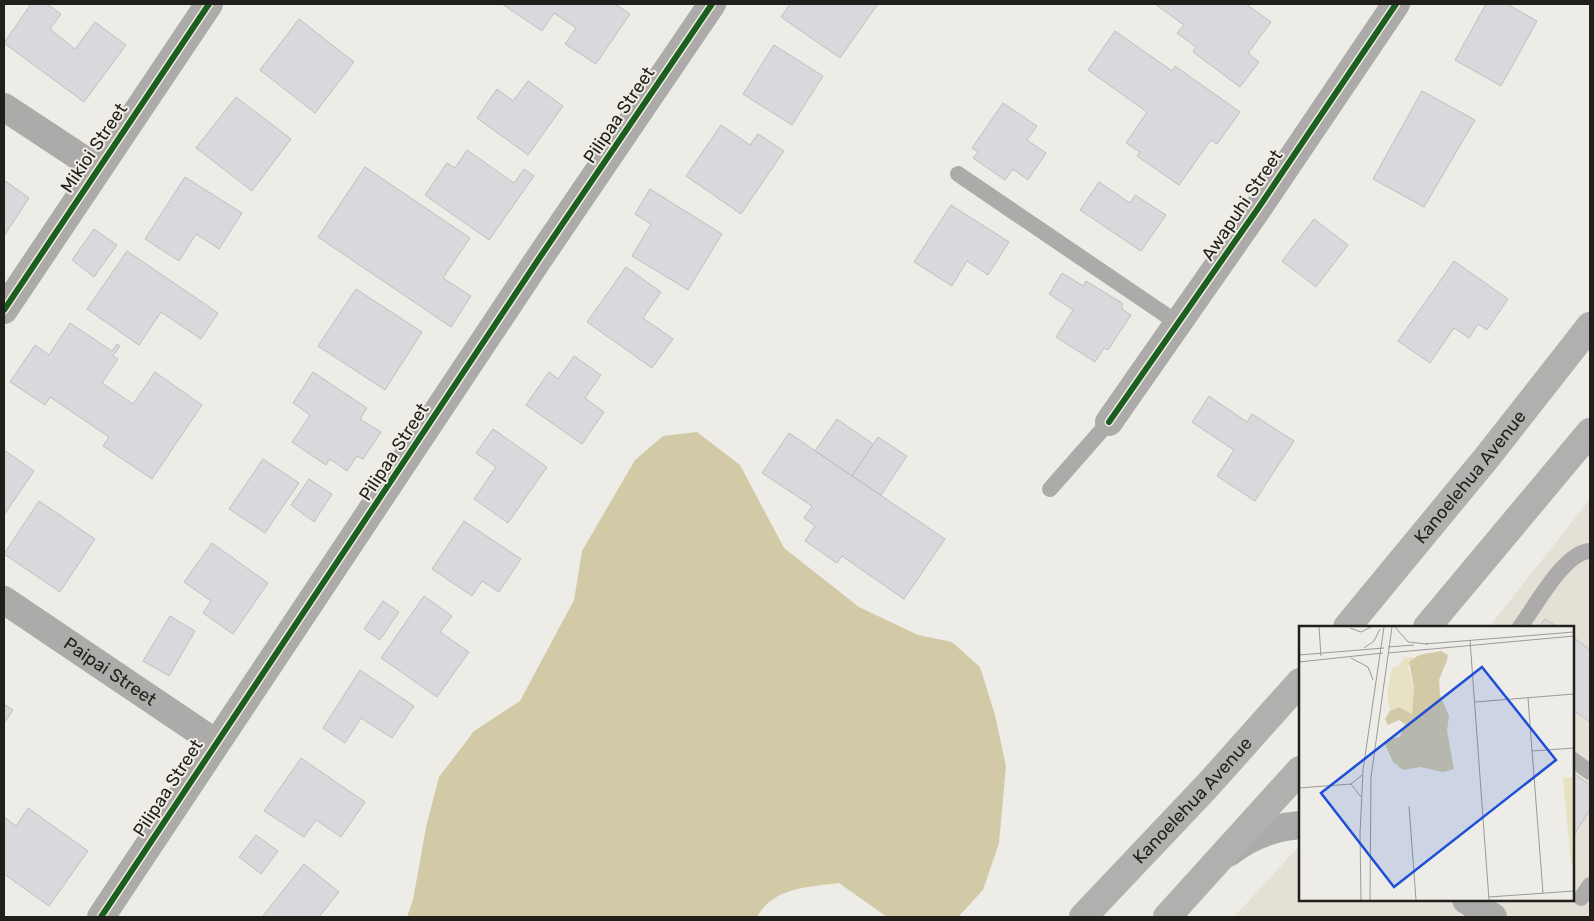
<svg xmlns="http://www.w3.org/2000/svg" width="1594" height="921" viewBox="0 0 1594 921" font-family="Rubik,sans-serif">
<style>
.built{fill:#e3e1d5}
.forest{fill:#d2caa7}
.building{fill:#d8d8dd;stroke:#c0bfbf}
.lines{fill:none;stroke-linecap:round;stroke-linejoin:round}
.service{stroke:#acabaa;stroke-width:16}
.minor{stroke:#acabaa;stroke-width:28}
.trunk{stroke:#b0b0ae;stroke-width:28}
.cycleway-casing{stroke:#f0eee4;stroke-width:9}
.cycleway{stroke:#1b5e20;stroke-width:6}
.labels{text-anchor:middle;stroke-width:4;stroke-linejoin:round;paint-order:stroke}
.street-label{font-size:18px;fill:#201f1b;stroke:#f0eee4}
.inset-road{fill:none;stroke:#9b9a95;stroke-width:1}
.view{fill:#1d4ed8;fill-opacity:0.15;stroke:#1d4ed8;stroke-width:2.5}
.inset-edge{fill:none;stroke:#201f1b;stroke-width:2.5}
</style>
<rect width="100%" height="100%" fill="#edece7"/>
<path class="built" d="M1590,499V917H1234L1300,845V900H1573V627H1489Z"/>
<path class="forest" d="M697,432L740,465L784,548L859,607L918,635L952,642L980,667L995,715L1006,766L999,843L983,890L958,917H887L839,883C809,887 773,887 757,917H407L413,900L426,827L439,777L474,731L520,701L574,600L582,551L635,460L663,436Z"/>
<path class="building" d="M31,4H47L61,14L50,29L75,49L95,22L126,45L84,102L4,43Z
M502,4H615L630,14L596,64L565,44L576,28L554,13L542,31Z
M790,4H876L877,5L840,58L781,17Z
M1155,4H1246L1271,22L1248,53L1259,62L1240,87L1193,52L1196,47L1177,33L1184,25Z
M1486,4H1507L1537,21L1501,86L1455,60Z
M299,19L354,62L315,113L260,70Z
M1115,31L1172,71L1175,66L1240,112L1217,144L1211,140L1179,185L1137,156L1140,152L1126,143L1147,112L1088,70Z
M774,45L823,76L792,125L743,94Z
M528,81L563,106L528,155L477,118L497,89L513,101Z
M1422,91L1475,120L1424,207L1373,179Z
M236,97L291,139L252,191L196,148Z
M1003,103L1037,126L1027,140L1046,153L1028,180L1013,169L1005,180L973,158L978,152L972,148Z
M721,125L750,145L758,134L784,151L741,214L686,176Z
M467,150L514,183L524,169L534,176L489,240L425,195L447,163L455,168Z
M365,167L470,238L443,278L471,296L451,327L318,237Z
M185,177L242,213L219,249L196,234L179,261L145,239Z
M4,180L29,198L4,236Z
M1099,182L1130,203L1135,195L1166,215L1141,251L1080,210Z
M650,189L722,234L688,290L632,256L651,224L635,214Z
M951,205L1009,242L988,275L967,261L952,286L914,262Z
M1314,219L1348,245L1316,287L1282,261Z
M94,229L117,245L94,277L72,260Z
M127,251L218,313L201,339L161,312L139,345L87,309Z
M1454,261L1508,299L1487,330L1478,324L1469,338L1454,328L1430,363L1398,341Z
M626,267L661,292L643,318L673,339L652,368L587,322Z
M1062,273L1083,286L1086,281L1122,303V309L1131,315L1108,350L1104,348L1095,362L1056,337L1073,310L1049,294Z
M356,289L422,332L385,390L318,346Z
M70,323L112,351L117,344L120,346L113,356L118,359L102,383L133,404L155,372L202,405L152,479L103,446L109,437L50,397L45,405L10,382L35,345L49,355Z
M574,356L601,375L585,398L604,412L582,444L526,405L549,372L558,379Z
M313,372L367,408L360,419L381,432L363,459L357,456L347,471L330,459L326,465L292,442L310,415L293,403Z
M1209,396L1247,422L1252,414L1294,441L1255,501L1217,476L1234,450L1192,422Z
M837,419L873,444L852,476L815,451Z
M493,429L547,467L508,523L474,499L496,467L476,453Z
M789,433L945,539L904,599L842,556L837,563L805,541L815,526L804,518L812,506L762,473Z
M878,437L907,456L881,495L852,476Z
M4,450L34,471L4,515Z
M263,459L299,483L265,533L229,509Z
M309,479L332,494L314,522L291,505Z
M39,501L95,539L60,592L4,554Z
M464,521L521,559L499,592L482,581L472,596L432,569Z
M212,543L268,583L233,634L203,613L211,601L184,582Z
M424,596L452,616L440,632L469,652L437,697L381,658Z
M383,601L399,612L380,640L364,629Z
M170,616L195,631L169,676L143,661Z
M1545,619L1558,627H1539Z
M1573,637L1590,650V722L1573,710Z
M360,670L414,706L392,738L361,718L345,743L323,728Z
M4,704L13,710L4,723Z
M301,758L365,802L341,837L316,820L304,837L264,811Z
M1573,773L1590,785V810L1573,836Z
M28,808L88,851L49,906L4,874V817L16,826Z
M256,835L278,851L261,874L239,857Z
M304,864L339,892L319,917H262Z"/>
<g class="lines">
<path class="service" d="M958,174L1179,324
M1050,489L1109,422
M1520,627C1535,607 1564,552 1590,551
M1573,760L1590,772
M1581,898L1590,885"/>
<g class="minor">
<path d="M4,107L98,169"/>
<path d="M4,310L209,4"/>
<path d="M1109,422L1259,207L1396,4"/>
<path id="s1" d="M4,600L216,743"/>
<path d="M1228,853C1249,837 1274,827 1300,825"/>
<path d="M1466,900L1493,917"/>
<path d="M101,917L538,260L712,4"/>
</g>
<g class="trunk">
<path id="s2" d="M1347,627L1488,456L1590,326"/>
<path d="M1427,627L1590,432"/>
<path id="s3" d="M1083,917L1208,785L1300,682"/>
<path d="M1167,917L1300,770"/>
</g>
<defs>
<path id="cycleway" d="M4,310L209,4
M1109,422L1259,207L1396,4
M101,917L538,260L712,4"/>
</defs>
<use href="#cycleway" class="cycleway-casing"/>
<use href="#cycleway" class="cycleway"/>
</g>
<g class="labels">
<g class="street-label">
<text transform="translate(619 115) rotate(-56)" y="6">Pilipaa Street</text>
<text transform="translate(94 148) rotate(-56)" y="6">Mikioi Street</text>
<text transform="translate(1242 205) rotate(-56)" y="6">Awapuhi Street</text>
<text transform="translate(394 452) rotate(-57)" y="6">Pilipaa Street</text>
<text dy="6" stroke="none"><textPath href="#s2" startOffset="194">Kanoelehua Avenue</textPath></text>
<text dy="6" stroke="none"><textPath href="#s1" startOffset="128">Paipai Street</textPath></text>
<text transform="translate(168 788) rotate(-57)" y="6">Pilipaa Street</text>
<text dy="6" stroke="none"><textPath href="#s3" startOffset="160">Kanoelehua Avenue</textPath></text>
</g>
</g>
<g transform="translate(1299 626)">
<rect width="275" height="275" fill="#edece7"/>
<path d="M106,31H116L109,41L115,61L113,88L100,81L91,85L90,80L88,66L93,42L100,39ZM275,151V240L272,238L264,152Z" fill="#e8e2c4"/>
<path d="M142,25L149,29L148,34L140,54L141,69L150,90L148,105L155,143L144,146L121,141L104,144L94,136L86,118L89,113L101,111L106,98L100,94L89,99L86,93L91,85L100,81L113,88L115,61L110,36L120,29Z" fill="#d2caa7"/>
<path class="inset-road" d="M20,1L22,30M96,1L109,16L129,18M51,2L62,6L72,1M171,14L190,274M126,18L275,6M89,21L115,19M65,22L75,15L81,3M89,27L275,10M0,29L85,22M52,32L69,41L74,54M0,36L84,27M229,72L244,267M176,76L275,68M233,125L275,122M52,158L62,171M0,162L52,158L63,149M110,180L117,274M190,271L275,265M62,274L61,208L64,144L85,1M71,274L72,151L93,1"/>
<path class="view" d="M183,41L257,134L95,261L22,167Z"/>
<rect width="275" height="275" class="inset-edge"/>
</g>
<rect width="1594" height="921" fill="none" stroke="#201f1b" stroke-width="10"/>
</svg>
